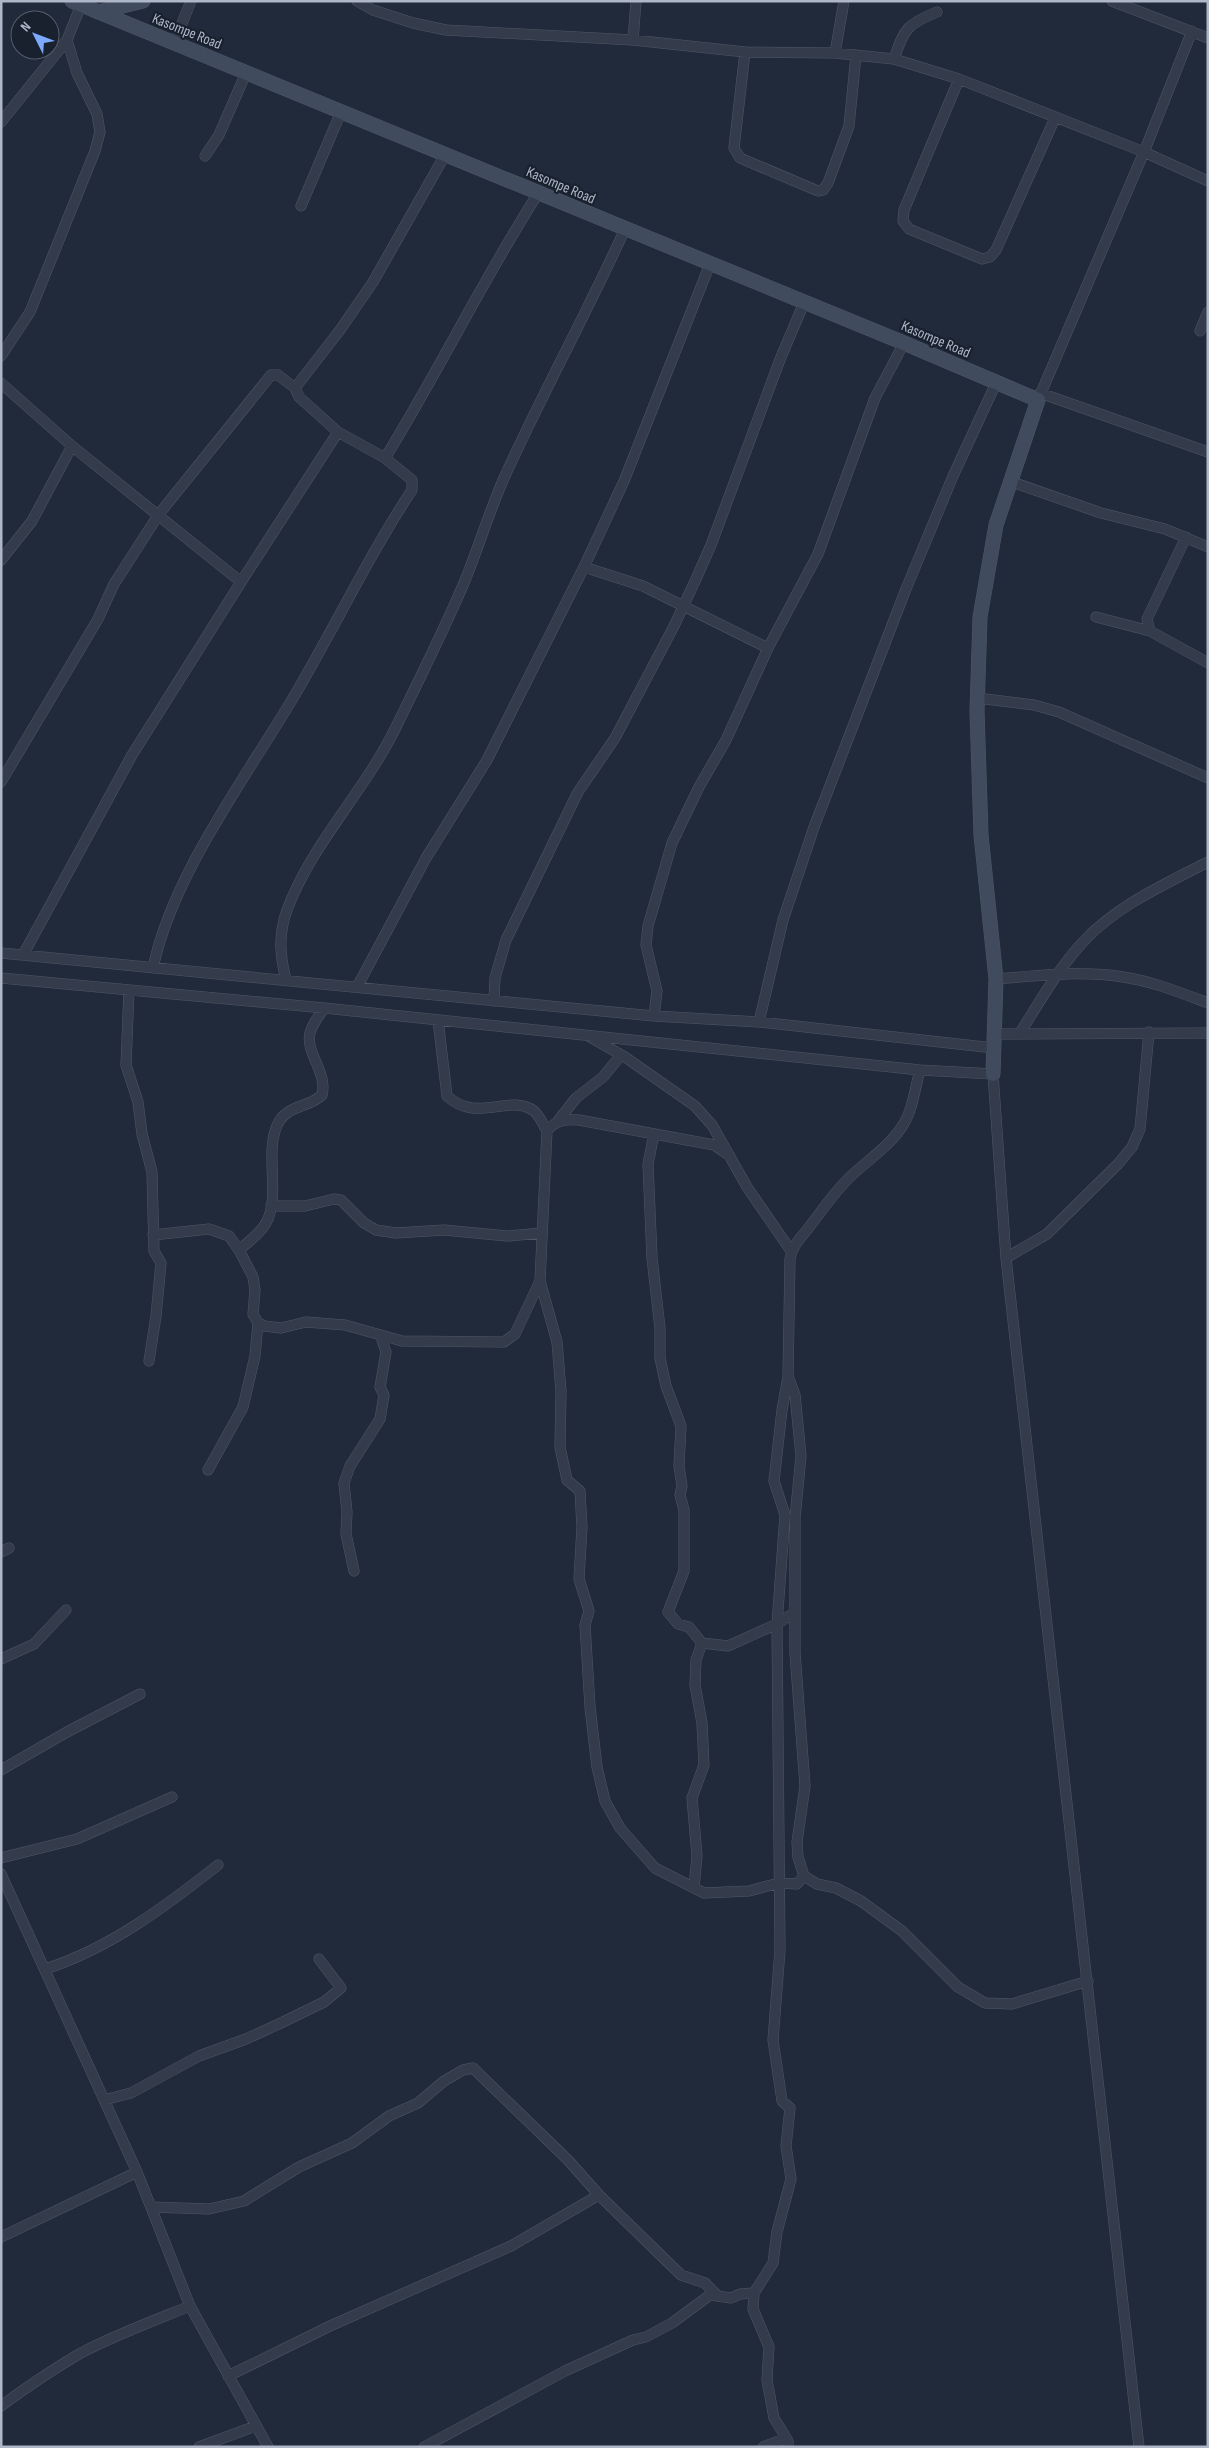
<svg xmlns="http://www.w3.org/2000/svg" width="1209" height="2448" viewBox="0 0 1209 2448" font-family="'Sofia Sans Condensed',sans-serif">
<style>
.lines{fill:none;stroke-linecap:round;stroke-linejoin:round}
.street-casing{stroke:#4e5765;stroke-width:11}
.secondary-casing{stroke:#4e5765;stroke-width:15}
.street{stroke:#343c4b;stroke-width:10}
.secondary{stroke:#414b5e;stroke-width:14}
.labels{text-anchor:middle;stroke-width:4.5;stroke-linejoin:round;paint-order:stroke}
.street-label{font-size:15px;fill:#aeb7c7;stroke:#19212f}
</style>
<rect width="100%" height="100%" fill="#202a3a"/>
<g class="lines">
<defs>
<path id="street" d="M357,1L373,10L413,23L446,30L633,40L745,52L835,53L894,59L959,79L1144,152L1208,181
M1112,1L1208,38
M633,40L636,1
M174,43L191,1
M745,52L734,148L740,158L818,191L823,190L828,183L849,126L856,55
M835,53L844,1
M894,59C904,29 907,24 937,12
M959,79L904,210L903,221L909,229L982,259L990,257L996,250L1055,118
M1,122L67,40
M205,156L219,135L246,73
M301,206L341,112
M1200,331L1208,312
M1,356L30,312L95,151L100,132L97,114L77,73L67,40L81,5
M1,383L72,446L32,521L1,560
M1040,393L1208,452
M1038,400L1144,152L1192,31
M338,432L299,397L295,388L340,330L373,282L445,155
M72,446L241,582L338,432L385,458
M1009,481L1101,513L1165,529L1208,547
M1186,537L1147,619L1150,631L1208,663
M584,567L643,586L768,648
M1096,617L1150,631
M977,698L1034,705L1059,712L1208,778
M1,782L98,619L114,584L159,514L271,375H278L295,388
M1,953L654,1016L759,1022L994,1048
M23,955L132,755L241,582
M153,968C172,877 242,783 290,703C332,633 367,558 412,490V480L385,458C439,371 483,279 539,192
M1,978L324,1008L920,1070L993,1074L1006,1258L1139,2447
M996,979C1038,976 1081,970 1123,977C1152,981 1181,993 1208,1003
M286,980C280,956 278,935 287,910C312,843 365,791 396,727C419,680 443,632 464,583C478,549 489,512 504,478C542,394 587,313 625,229
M357,987L426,858L487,760L584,567L624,481L710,264
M129,990L126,1065L138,1102L142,1134L152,1172L154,1251L161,1263L156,1316L149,1361
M494,1001L495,978L506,940L578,792L615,738L674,626L696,579L711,545L781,357L804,303
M654,1016L657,991L646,945L648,926L672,843L699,787L726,740L768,648L818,554L875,398L904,343
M438,1020L447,1096C477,1124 510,1093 534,1111C540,1116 543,1125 547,1131
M759,1022L783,920L814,827L906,589L953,476L997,381
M1020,1033C1040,1001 1058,969 1083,942C1116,906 1165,884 1208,862
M994,1034L1208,1033
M590,1037L625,1057L695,1106L712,1125L747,1187L791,1251
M558,1121L576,1098L603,1077L621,1055
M654,1134L648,1164L652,1258L660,1328V1358L666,1386L681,1426L679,1466L682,1486L680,1495L684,1510V1571L668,1612L678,1624L689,1627L702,1643L728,1646L777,1624L795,1612
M271,1206H305L334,1199L341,1200L364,1223L376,1230L396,1233L444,1230L507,1236L542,1233
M153,1235L209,1229L229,1236L239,1250L253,1277L255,1290L253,1314L258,1323L264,1326L281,1328L306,1322L345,1325L402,1341L504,1342L515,1334L540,1281L547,1131C555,1120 566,1119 579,1120L714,1145L730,1156
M239,1250C248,1242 260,1234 266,1223C282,1194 262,1148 280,1120C290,1105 310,1107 322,1095C328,1073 305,1052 310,1033C312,1024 319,1016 324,1008
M1006,1258L1047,1234L1118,1164L1132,1147L1140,1129L1149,1032
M540,1281L557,1342L561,1391L560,1447L567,1480L580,1491L582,1527L579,1579L589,1611L585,1625L590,1707L597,1767L605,1801L620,1828L655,1868L704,1893L749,1891L779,1883L797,1884L804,1876
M789,1379L795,1395L801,1456L795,1518V1653L805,1786L797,1842L798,1857L804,1876L817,1884L836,1888L861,1901L902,1931L958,1987L985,2003L1012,2004L1088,1981
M208,1470L243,1407L255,1356L258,1323
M1,1552L9,1548
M354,1571L346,1534L347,1512L344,1483L350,1466L380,1419L384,1395L380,1387L386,1352L381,1337
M1,1659L34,1644L66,1610
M1,1770L67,1732L140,1694
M1,1858L77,1839L172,1797
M1,1874L137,2172L190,2306L268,2447
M694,1888L697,1856L692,1798L704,1765L702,1723L695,1685L696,1660L702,1643
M45,1969C109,1949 166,1906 218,1865
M104,2100L131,2093L199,2056L246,2039L281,2023L324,2002L341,1988L319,1959
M151,2207L209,2209L244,2201L299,2167L352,2143L389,2116L418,2103L444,2081L463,2070L473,2068L568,2160L599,2195
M1,2237L137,2172
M228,2376L330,2326L511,2246L599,2195L681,2275L705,2283L718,2296
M1,2406C27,2387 53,2369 81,2353C115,2335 153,2321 190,2306
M199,2447L256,2426
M424,2447L565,2371L633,2340L646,2337L672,2323L710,2295L731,2298L740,2294L754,2293
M763,2447L786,2438
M788,2447V2441L774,2418L767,2380L769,2347L753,2309L754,2293L773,2263L777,2232L791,2179L786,2146L790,2108L782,2101L773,2040L780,1950L777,1624L785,1515L774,1481L782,1410L788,1377L790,1259C792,1245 802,1237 810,1226C823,1209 835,1191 851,1176C869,1159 890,1146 903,1125C913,1109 915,1088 920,1070"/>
<path id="secondary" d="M72,1L904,343L1038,400L996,525L980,617L977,711L981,835L996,979L993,1074
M98,12L143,1"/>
</defs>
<use href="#street" class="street-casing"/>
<use href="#secondary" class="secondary-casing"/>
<use href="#street" class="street"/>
<use href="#secondary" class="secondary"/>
</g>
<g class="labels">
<g class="street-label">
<text transform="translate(187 31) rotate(22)" y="5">Kasompe Road</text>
<text transform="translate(561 185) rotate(23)" y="5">Kasompe Road</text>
<text transform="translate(936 339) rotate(23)" y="5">Kasompe Road</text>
</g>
</g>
<rect width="1209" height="2448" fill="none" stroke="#aeb7c7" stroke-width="5"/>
<g transform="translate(35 35) rotate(312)"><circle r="24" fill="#19212f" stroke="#555d6c"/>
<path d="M0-4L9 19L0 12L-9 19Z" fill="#7da9fe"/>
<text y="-8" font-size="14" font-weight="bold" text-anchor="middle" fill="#aeb7c7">N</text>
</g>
</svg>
